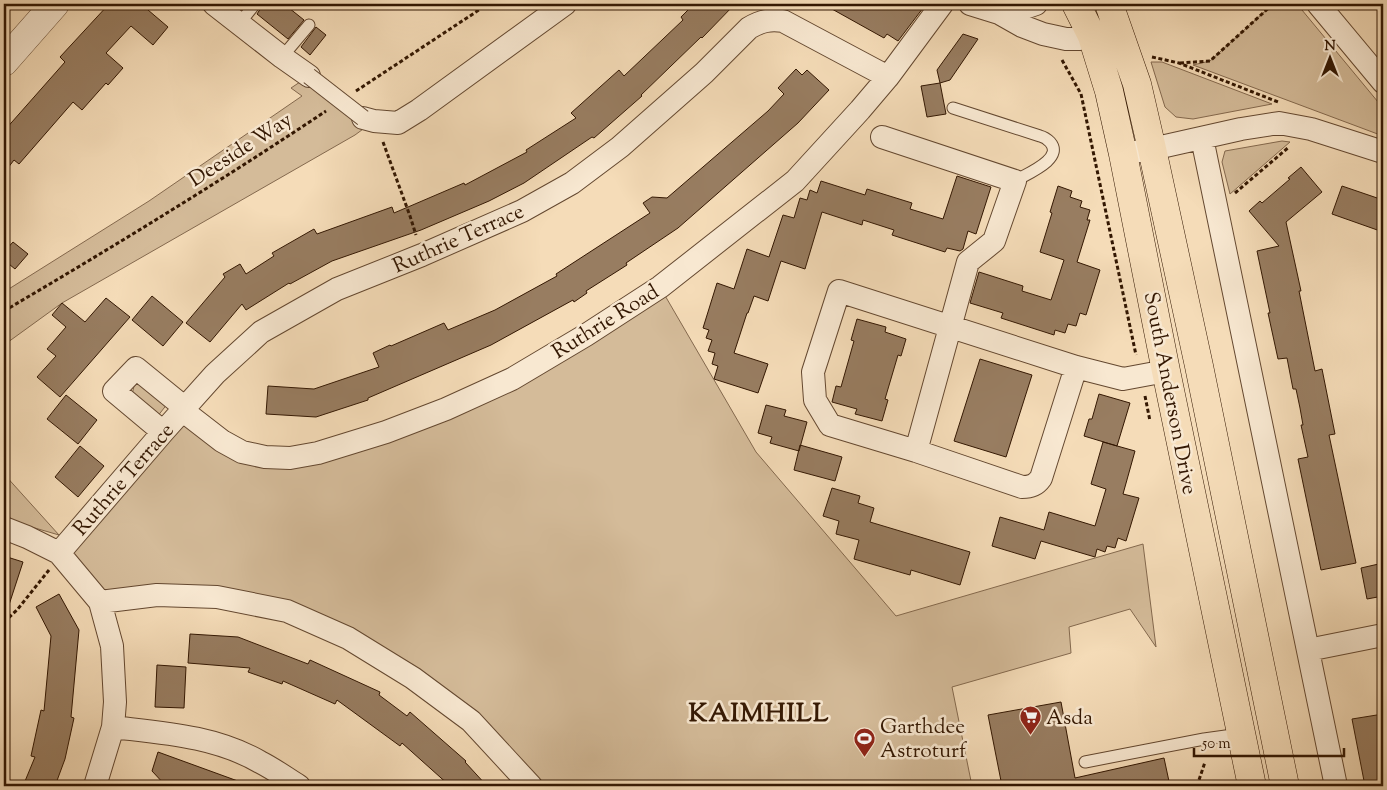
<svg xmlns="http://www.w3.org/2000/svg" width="1387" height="790" viewBox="0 0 1387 790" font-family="'Sorts Mill Goudy',serif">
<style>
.green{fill:#d4bb99;stroke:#84694e}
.building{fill:#987d61;stroke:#331702}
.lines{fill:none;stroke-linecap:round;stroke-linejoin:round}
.service-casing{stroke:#644830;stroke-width:13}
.minor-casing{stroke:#644830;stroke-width:24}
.tertiary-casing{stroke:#644830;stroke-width:29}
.primary-casing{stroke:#331702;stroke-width:29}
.path{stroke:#331702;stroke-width:3;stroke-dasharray:4 2.5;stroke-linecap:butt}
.service{stroke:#f8e8d1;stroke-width:11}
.minor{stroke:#f8e8d1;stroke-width:22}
.tertiary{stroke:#f8e8d1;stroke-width:28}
.primary{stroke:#f5dcb8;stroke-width:28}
.pedestrian-bridge-casing{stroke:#644830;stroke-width:18;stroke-linecap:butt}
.pedestrian-bridge{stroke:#f8e8d1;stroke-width:16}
.labels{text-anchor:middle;stroke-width:5;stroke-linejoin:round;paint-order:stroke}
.street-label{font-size:21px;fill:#331702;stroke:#f8e8d1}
.poi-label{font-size:21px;fill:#331702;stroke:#f8e8d1;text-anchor:start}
.district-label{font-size:26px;font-weight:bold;letter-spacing:1px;fill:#331702;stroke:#f8e8d1}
</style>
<rect width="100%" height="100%" fill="#f5dcb8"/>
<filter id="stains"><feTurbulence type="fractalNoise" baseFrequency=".004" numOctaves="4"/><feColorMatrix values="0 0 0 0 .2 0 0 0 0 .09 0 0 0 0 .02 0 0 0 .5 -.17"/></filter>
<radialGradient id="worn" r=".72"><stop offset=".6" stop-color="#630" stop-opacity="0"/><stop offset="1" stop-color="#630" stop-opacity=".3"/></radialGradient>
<path class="green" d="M1273,4H1297L1383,108V136L1193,65L1210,61Z
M1151,62H1162L1272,104L1193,119L1176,117L1165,107Z
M309,76L374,121L355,135L62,303L4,345V292L149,201L302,96L291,88Z
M1282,141L1290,142L1230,194L1222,162L1225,151Z
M660,287L756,452L896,616L1143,544L1156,647L1130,609L1069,627L1071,653L952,687L972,786H531L471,721L287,611L100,602L59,553L184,409L265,457L446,409Z
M139,383L168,403L157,417L132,395L134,386Z
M4,474L59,535L4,519Z"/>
<path class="building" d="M109,4H141L168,27L153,45L131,26L106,53L123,68L108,85L106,83L82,110L73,102L19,164L14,160L4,173V131L65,62L60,57Z
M262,4H284L304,20L288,39L257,14L261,8Z
M694,4H735L702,38L701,37L641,95L642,96L594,138L592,137L524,183L489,201L421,230L332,261L290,284L289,283L246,310L242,304L210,342L186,323L225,277L223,274L240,264L246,274L274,256L272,253L314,229L317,234L392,207L394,213L464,183L465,185L527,152L526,150L576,118L571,113L619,70L624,76L683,20L681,17Z
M823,4H926L898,41L887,34L884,38Z
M316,27L326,35L310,55L301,47Z
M963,34L978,39L950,80L940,83L937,70Z
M796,69L802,75L807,70L829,90L798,123L678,228L626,263L627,265L586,291L587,293L574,302L573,300L491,345L368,398V400L316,417L266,414L268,386L314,389L379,367L373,353L390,345L391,346L444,323L448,330L495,310L557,276L556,274L650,213L643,203L652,197L667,198L768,111L784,94L778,88Z
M940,83L946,114L927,117L921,86Z
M1301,167L1322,192L1286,222L1301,291H1299L1315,371L1322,369L1335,434L1329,435L1356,563L1321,570L1298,459L1308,457L1301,425H1303L1300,408L1296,389H1293L1287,358L1278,359L1268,313H1270L1257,251L1279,246L1249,211L1260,201L1262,203L1290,179L1288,178Z
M957,176L991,187L976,234L968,231L963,249L960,251L947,248L945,252L892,235L894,230L863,220L862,225L822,212L805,269L781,261L768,301L754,296L748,313H747L734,353L768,364L758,393L714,379L718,366L712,364L715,353L708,351L712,340L706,338L709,330L703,328L717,283L734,289L747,249L769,257L783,215L794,218L800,198L807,200L810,190L817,193L821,181L865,195L867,189L912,203L910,209L943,219Z
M1058,186L1072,191L1070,197L1082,201L1080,207L1090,210L1087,220H1090L1077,262L1100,270L1086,315L1080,313L1076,326L1068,324L1065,333L1055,330L1054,335L1001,318L1003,313L970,303L979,272L1023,286L1022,291L1051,300L1064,260L1040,252L1052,213L1050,212Z
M1342,186L1383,200V232L1332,214Z
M13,242L28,254L15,269L4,260V252Z
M152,296L183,322L163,346L132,320Z
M106,298L130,317L60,397L37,377L56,356L47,349L66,327L52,315L62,303L85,322Z
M857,319L886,327L885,332L906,339L901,356L898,355L885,399L888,400L882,421L855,414L857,409L832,402L836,386L841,387L854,341L851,340Z
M980,359L1032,375L1006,457L954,441Z
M1099,394L1130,403L1117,446L1084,436L1089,419H1092Z
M66,395L97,420L78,444L47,419Z
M766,405L786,410L784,416L807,422L799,451L770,443L772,437L758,433Z
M1103,442L1135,451L1123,494L1139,498L1126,541L1118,538L1115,548L1107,546L1105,552L1097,549L1095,557L1041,541L1035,559L992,546L1000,517L1044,530L1049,512L1095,526L1106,489L1091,484Z
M800,445L842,457L835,481L794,470Z
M80,446L104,466L78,497L55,477Z
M832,488L860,496L858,503L874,508L870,522L970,552L960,585L911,570L910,575L854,559L859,540L836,534L839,521L823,516Z
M4,556L23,562L7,611L4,610Z
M1383,563V596L1367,599L1361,568Z
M59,594L79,630L71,717L74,718L65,759L55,786H23L35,757L31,756L41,710L44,711L51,636L36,607Z
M190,634L238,637L308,664L310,660L380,692L379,695L407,716L410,712L466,761L465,762L487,786H450L402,743L400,746L337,700L335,704L283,681L282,684L248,672L250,668L188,663Z
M157,665L186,667L184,708L155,707Z
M1061,702L1075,778L1164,758L1170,786H1002L988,715Z
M1383,714V786H1365L1352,719Z
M158,752L246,784V786H166L152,771Z"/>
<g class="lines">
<defs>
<path id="service" d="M239,24L255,4
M282,57L309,25
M953,108L1040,136C1044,137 1047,139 1050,142C1065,159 1026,174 1015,181
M1085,762L1204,739L1240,734"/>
<path id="minor" d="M214,4L282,57L309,76
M970,4L999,13L1022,26L1043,34L1066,39H1079L1092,36L1108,30
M1318,4L1383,82
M999,13L1013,12L1036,4
M363,118L374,121L398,123L419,110L565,4
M882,137L1015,181L994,241L968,262L916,451
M1202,138L1336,786
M1123,154L1152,149L1241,129L1279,123L1311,129L1383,152
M1076,367L1041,478C1036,485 1031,487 1022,487L916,451L830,425L815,400L813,372L839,291L1076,367L1123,379L1166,371
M163,432L114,391L136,368L179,403L191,417L222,441L242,452L265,457L290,458L318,453L386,432L446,409L512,379L586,335L660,287L795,181L860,110L888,77L942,4
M4,528L27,537L59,553L100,602L112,646L115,702L113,727L95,786
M59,553L163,432L215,374L261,332L337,289L422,255L522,211L572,183L620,147L704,73L749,28C761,21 770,19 783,21L888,77
M100,602L157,595L217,597L287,611L348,638L413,678L471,721L531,786
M1308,650L1383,635
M113,727C163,733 215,736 260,762C274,769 286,778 299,786"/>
<path id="tertiary" d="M4,62L55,4"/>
<path id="primary" d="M1076,4L1092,36L1109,91L1123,154L1166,371L1252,786
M1109,4L1137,84L1152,149L1199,366L1285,786"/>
</defs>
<use href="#service" class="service-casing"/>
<use href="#minor" class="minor-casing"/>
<use href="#tertiary" class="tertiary-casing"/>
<use href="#primary" class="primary-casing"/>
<path class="path" d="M1152,57L1179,63L1278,102
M1062,60L1081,94L1136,355
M1180,63L1210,61L1273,4
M356,91L488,4
M383,142L410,216L416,235
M1235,193L1289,147
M4,311C113,247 221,181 326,111
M1145,396L1150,421
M4,622L17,610L49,570
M1197,786L1205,762"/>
<use href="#service" class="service"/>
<use href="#minor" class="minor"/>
<use href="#tertiary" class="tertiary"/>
<use href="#primary" class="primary"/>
<defs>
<path id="pedestrian-bridge" d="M309,76L363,118"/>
</defs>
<use href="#pedestrian-bridge" class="pedestrian-bridge-casing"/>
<use href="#pedestrian-bridge" class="pedestrian-bridge"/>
</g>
<defs>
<symbol id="supermarket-pin" viewBox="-11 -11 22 30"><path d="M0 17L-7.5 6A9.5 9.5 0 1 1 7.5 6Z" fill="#8f2418" stroke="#f8e8d1"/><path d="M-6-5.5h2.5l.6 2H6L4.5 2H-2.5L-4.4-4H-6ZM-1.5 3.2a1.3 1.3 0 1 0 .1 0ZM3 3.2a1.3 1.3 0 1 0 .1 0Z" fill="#fff"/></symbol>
<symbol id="stadium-pin" viewBox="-11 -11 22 30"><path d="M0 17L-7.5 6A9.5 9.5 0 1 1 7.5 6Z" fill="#8f2418" stroke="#f8e8d1"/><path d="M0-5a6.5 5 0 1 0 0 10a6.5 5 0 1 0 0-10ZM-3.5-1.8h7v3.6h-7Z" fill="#fff"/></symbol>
</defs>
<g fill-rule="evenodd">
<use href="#supermarket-pin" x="1018" y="704" width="25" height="34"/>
<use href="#stadium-pin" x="852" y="726" width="25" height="34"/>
</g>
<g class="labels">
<g class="street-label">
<text transform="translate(240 149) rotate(-33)" y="7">Deeside Way</text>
<text transform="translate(458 238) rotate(-24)" y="7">Ruthrie Terrace</text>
<text transform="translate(605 321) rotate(-32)" y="7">Ruthrie Road</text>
<text transform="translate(1171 393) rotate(79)" y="7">South Anderson Drive</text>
<text transform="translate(123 479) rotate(-49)" y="7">Ruthrie Terrace</text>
</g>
<g class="poi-label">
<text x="1046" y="724">Asda</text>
<text x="880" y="733">Garthdee<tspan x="880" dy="24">Astroturf</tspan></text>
</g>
<g class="district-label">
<text x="759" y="721">KAIMHILL</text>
</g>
</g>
<rect width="1387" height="790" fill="none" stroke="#f5dcb8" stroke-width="20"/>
<rect x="5" y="5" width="1377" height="780" fill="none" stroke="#331702" stroke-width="2.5"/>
<rect x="10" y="10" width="1367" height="770" fill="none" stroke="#331702"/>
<g transform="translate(1330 58)" stroke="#f8e8d1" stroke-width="4" paint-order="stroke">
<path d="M0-4L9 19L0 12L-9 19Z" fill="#331702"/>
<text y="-8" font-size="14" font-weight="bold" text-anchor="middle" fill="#331702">N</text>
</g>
<path d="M1194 748v8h150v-8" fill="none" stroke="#331702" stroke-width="2.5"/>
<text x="1202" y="748" font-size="15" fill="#331702" stroke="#f8e8d1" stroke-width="4" paint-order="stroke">50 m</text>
<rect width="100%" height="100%" filter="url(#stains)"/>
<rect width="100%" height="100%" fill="url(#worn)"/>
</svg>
